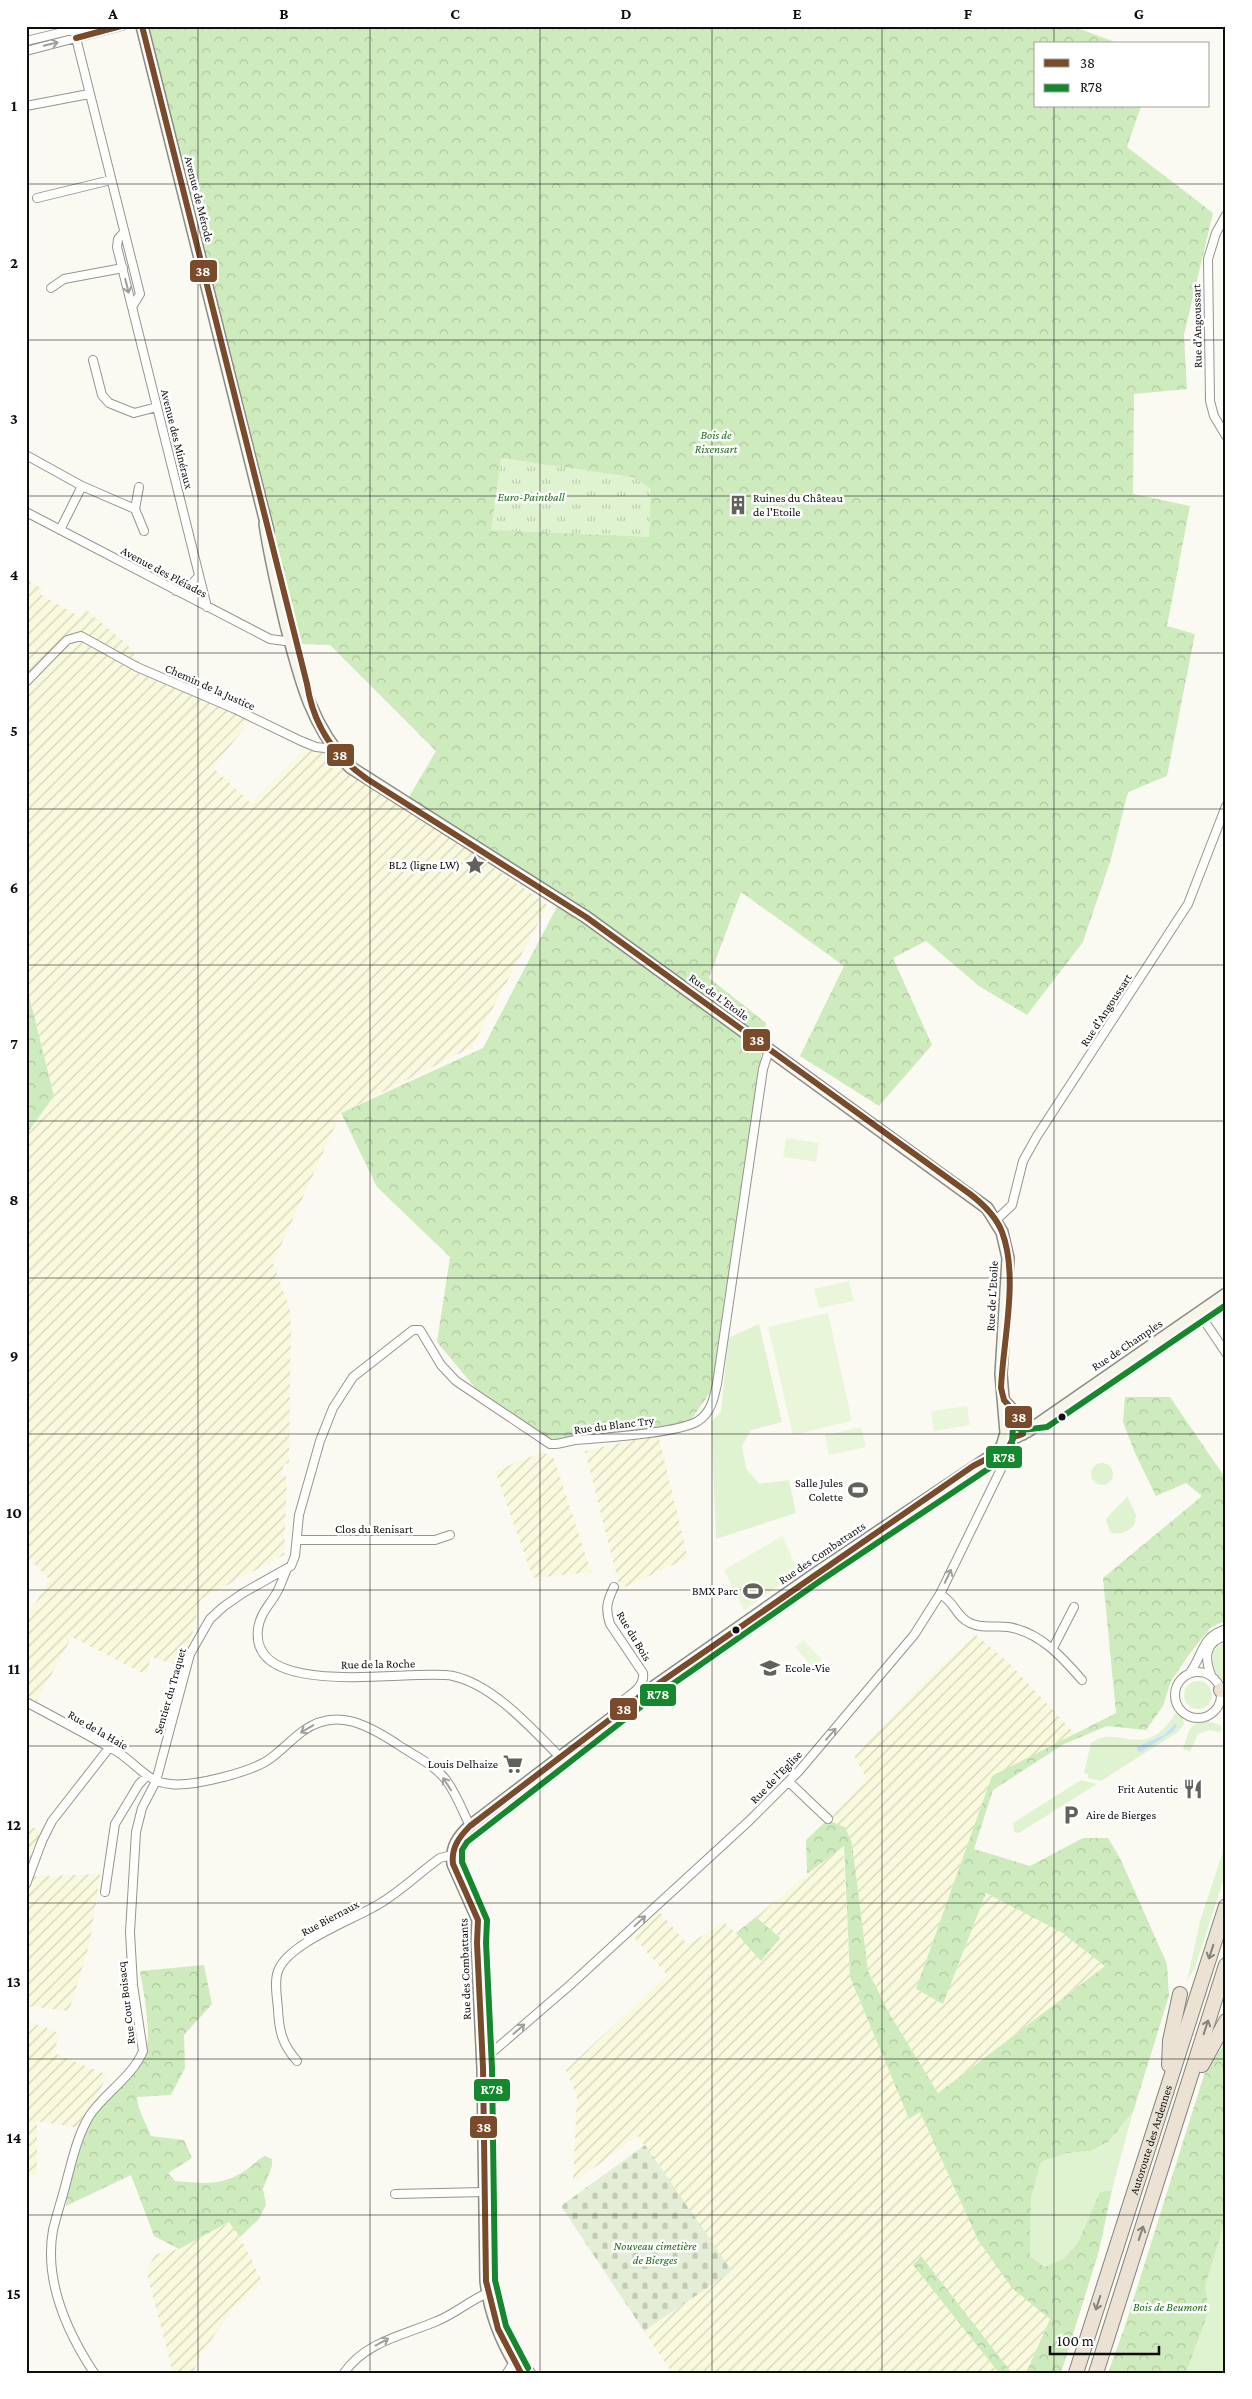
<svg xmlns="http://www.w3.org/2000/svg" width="1252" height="2399" viewBox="0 0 1252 2399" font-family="'Crimson Pro',serif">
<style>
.farmland{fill:url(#farmland-furrows)}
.grass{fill:#e0f3d0;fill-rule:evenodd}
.forest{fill:url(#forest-crowns)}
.cemetery{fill:url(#cemetery-stones)}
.park{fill:url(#park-tufts)}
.pitch{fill:#eaf6da}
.water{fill:#c5dff8}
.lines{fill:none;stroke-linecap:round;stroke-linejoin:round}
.street-casing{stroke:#959491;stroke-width:10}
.secondary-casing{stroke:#8b8b87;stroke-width:14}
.highway-casing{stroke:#82827e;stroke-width:16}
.street{stroke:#fefefd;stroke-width:8}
.secondary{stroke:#f5f5ea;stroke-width:11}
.highway{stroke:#ebe2d3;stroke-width:14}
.bus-1-casing{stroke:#fff;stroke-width:10}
.bus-2-casing{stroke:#fff;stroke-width:10}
.bus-1{stroke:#7a4b2a;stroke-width:6}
.bus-2{stroke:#15882e;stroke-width:6}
.oneway{stroke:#9e9e9d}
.oneway2{stroke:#88837a}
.grid{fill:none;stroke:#0e0e0e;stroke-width:1;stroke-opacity:0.55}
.bus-dot{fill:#0e0e0e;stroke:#fff;stroke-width:2}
.labels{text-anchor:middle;stroke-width:5;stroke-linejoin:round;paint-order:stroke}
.street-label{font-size:12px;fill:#0e0e0e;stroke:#fff}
.park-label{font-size:12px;font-style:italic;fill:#1d6b18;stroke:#fff}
.poi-label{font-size:12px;fill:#0e0e0e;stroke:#fff;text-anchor:end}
.line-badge{stroke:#fff;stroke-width:2}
.badge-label{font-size:14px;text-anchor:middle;font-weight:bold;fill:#fff}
.neatline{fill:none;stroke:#0e0e0e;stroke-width:2}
.grid-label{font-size:16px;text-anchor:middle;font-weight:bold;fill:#0e0e0e}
</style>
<defs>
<pattern id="farmland-furrows" width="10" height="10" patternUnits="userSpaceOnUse" patternTransform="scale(1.25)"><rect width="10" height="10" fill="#f8f9dd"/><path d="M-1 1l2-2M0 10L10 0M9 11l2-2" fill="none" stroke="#d3d4bc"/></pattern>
<pattern id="forest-crowns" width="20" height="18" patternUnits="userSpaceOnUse" patternTransform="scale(1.25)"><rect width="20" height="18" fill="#ceebbd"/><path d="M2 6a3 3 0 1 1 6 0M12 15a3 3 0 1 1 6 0" fill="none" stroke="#b0c8a1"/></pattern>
<pattern id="cemetery-stones" width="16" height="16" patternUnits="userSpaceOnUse" patternTransform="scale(1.25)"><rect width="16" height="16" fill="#e4edd5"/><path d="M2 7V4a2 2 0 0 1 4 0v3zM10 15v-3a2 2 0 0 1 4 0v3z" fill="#c2cab6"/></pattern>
<pattern id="park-tufts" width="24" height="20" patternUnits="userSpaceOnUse" patternTransform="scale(1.25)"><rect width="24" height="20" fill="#e0f3d0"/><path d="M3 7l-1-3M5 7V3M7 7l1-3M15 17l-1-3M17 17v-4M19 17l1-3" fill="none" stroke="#bfcfb1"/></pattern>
</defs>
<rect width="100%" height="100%" fill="#fbfaf2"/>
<path class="farmland" d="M26,573L30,576L27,580L43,589L40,594L80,617L85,609L127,644L139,662L252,718L213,768L251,803L307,746L332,756L548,905L472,1047L341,1113L273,1263L290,1310L291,1327L289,1463L284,1464L281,1475L287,1477L284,1555L201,1599L184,1667L151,1657L146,1675L72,1637L36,1702L26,1697V1617L50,1580L26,1556V1135L54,1096L26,984Z
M658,1434L688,1558L620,1589L585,1451Z
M543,1452L554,1458L591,1572L533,1578L495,1471Z
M976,1635L1010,1664L1075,1734L992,1777L916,1989L943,2004L986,1893L1061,1932L1106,1965L938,2093L888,2013L868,1971L852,1843L827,1820L867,1778L854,1757L931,1675Z
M26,1820L40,1833L26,1872Z
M843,1846L850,1977L909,2119L920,2112L978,2240L1050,2319L1026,2373H1012L921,2256L913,2265L999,2373H672L644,2331L731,2271L638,2136L573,2183L577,2097L566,2070L667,1975L632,1935L658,1910L688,1945L724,1922L736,1933L780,1938L756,1917Z
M100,1874L90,1942L69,2011L26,2006V1877Z
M26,2020L59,2033L54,2053L108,2075L79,2128L37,2121V2174L26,2176Z
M230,2222L240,2237L262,2281L232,2310L200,2356L193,2373H173L146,2270L156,2254L179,2249Z"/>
<path class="grass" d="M759,1324L782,1422L751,1430L742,1446L746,1468L759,1484L789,1480L796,1513L716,1539L711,1422L721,1412L728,1338Z
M1091 1474a11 11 0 1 1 22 0a11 11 0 1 1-22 0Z
M1127,1496L1136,1515L1135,1524C1128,1532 1120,1536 1110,1532L1106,1520C1111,1510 1121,1506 1127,1496Z
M1226,1641V1683C1214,1675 1211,1665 1213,1650Z
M1184 1695a14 14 0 1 1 28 0a14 14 0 1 1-28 0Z
M1176,1712L1183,1718L1184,1724L1178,1732L1101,1781L1088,1778V1774L1084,1773L1091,1743C1119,1722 1145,1765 1176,1712ZM1177,1725L1174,1731L1141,1752V1745L1153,1742Z
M1206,1721L1221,1725L1222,1730L1219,1732L1209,1730L1198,1734L1190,1752L1183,1749C1189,1733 1187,1723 1206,1721Z
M1081,1780L1097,1784L1019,1833L1014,1832L1013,1823Z
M1226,1842V1872L1195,1968L1187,1981L1200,1921Z
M1133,2112L1112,2190L1100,2192L1077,2244L1063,2259L1046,2267L1030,2256L1031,2198L1041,2162L1067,2153L1091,2151L1109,2141Z
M1226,2218V2373H1186L1209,2310L1205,2286Z"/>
<path class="forest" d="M148,26H1072L1120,44H1036V106H1141L1127,147L1213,213L1184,335L1187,389L1134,394L1133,494L1190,506L1167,626L1195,634L1167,776L1128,792L1111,859L1083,942L1027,1015L979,986L926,941L893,958L932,1045L879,1106L800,1056L844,966L741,892L709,978L766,1023L711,1391L688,1424L580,1441L545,1444L477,1390L437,1342L450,1257L377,1187L341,1113L483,1048L562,897L409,797L436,751L330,645L302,644Z
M26,984L54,1096L26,1135Z
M1125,1397H1170L1226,1479V1621L1211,1627L1188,1656L1171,1681L1163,1706L1146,1730L1107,1726L1064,1744L993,1790L974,1849L1030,1866L1083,1838H1108L1120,1858L1167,1964L1169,1996L1133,2112L1109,2141L1091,2151L1067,2153L1041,2162L1031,2198L1030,2256L1045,2267L1063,2259L1077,2244L1100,2192L1112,2190L1099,2251L1061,2373H1026L1050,2319L1012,2288L978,2240L920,2112L909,2119L850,1977L844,1846L807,1874L806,1840L827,1820L845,1827L852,1843L868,1971L889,2013L938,2093L1105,1966L1061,1932L986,1893L943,2004L916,1989L992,1776L1116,1713L1103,1578L1202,1496L1186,1483L1156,1496L1135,1453L1123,1422Z
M756,1917L780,1938L761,1961L736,1933Z
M204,1965L212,2004L184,2035L185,2068L171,2095L137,2097C138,2112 146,2122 151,2136L184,2140L192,2158L168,2173L175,2181C204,2183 221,2187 246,2170C253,2165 257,2160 265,2156L272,2159V2166L263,2189L266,2205L259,2219L240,2237L229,2222L179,2249L154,2236L131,2175L66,2206C71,2165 78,2128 105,2096C113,2086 142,2060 146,2050C152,2035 143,1988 140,1971Z
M1226,2041V2218L1205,2286L1209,2310L1186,2373H1108L1125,2326L1204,2075Z
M921,2256L1012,2373H999L913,2265Z"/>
<path class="cemetery" d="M645,2145L732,2271L644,2331L561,2206Z"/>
<path class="park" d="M501,458L633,477L651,489L649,537L491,530Z"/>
<path class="pitch" d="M786,1138L819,1143L816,1162L783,1157Z
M849,1281L854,1301L819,1308L814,1289Z
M828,1313L852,1421L793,1435L768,1327Z
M967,1406L970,1425L934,1431L931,1411Z
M861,1427L866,1447L829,1455L825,1435Z
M782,1536L799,1572L744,1610L724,1570Z
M804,1640L822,1660L813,1668L795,1647Z"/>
<path class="water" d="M1175,1724L1177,1725L1174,1731L1141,1752L1137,1750V1747L1164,1735Z"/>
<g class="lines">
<defs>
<path id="street" d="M73,26L140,294L132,307
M26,41L88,26
M26,51L122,26
M26,106L89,94
M37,198L111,180
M1226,215L1216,233L1208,259L1210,401L1214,416L1226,436
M124,232L118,239L117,247L207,607
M51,288L64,279L123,268
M93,360L102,395L109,403L134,413L157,407
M26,455L82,486L135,509L144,531
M135,509L139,487
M26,512L270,639L285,641L293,639
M60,530L82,486
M176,591L190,586L199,576
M26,682L67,640L81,636L137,667L235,709L301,741L316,747L333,749
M996,1220L1012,1205L1023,1161L1037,1136L1188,904L1226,806
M1199,1313L1226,1353
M297,1540H435L450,1535
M286,1571C283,1578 281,1585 277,1592C270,1605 260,1613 258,1629C249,1702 413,1668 453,1676C494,1685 532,1729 561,1758
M614,1587C607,1601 605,1609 610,1624L643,1673C646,1694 614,1698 615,1714
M940,1594C956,1603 955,1616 970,1623C982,1629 995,1625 1008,1627C1040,1632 1062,1657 1082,1680
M1053,1648L1074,1607
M1175 1695a23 23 0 1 1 46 0a23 23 0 1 1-46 0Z
M1189,1674C1204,1655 1200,1637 1226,1629
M1211,1675C1204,1657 1205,1642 1226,1636
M26,1702C56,1718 86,1734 116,1751C135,1762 146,1782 170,1784C192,1787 253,1772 271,1758C282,1750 292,1739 303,1731C336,1707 368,1725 397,1744C413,1755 434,1764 446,1780C456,1793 463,1812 470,1826
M789,1782L828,1819
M26,1884L42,1841L52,1821L109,1748
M105,1892L115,1824L139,1784L147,1776
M297,2061C282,2044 279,2031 278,2009C277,1997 274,1982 278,1971C288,1943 353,1920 379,1904C401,1891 419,1873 440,1858L452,1855
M482,2061L569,1986L749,1821L799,1771L914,1635L940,1594L1002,1467L1008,1448
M395,2194L484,2192
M507,2351L516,2352L531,2373
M94,2373C67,2332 44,2280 53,2230C57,2213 63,2196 67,2179C73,2157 78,2134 90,2115C105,2093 133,2076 143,2051L133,1985L130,1932L136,1832L142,1808L156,1781L190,1654L210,1619L223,1607L243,1593L291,1566L295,1556L299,1515L320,1441L333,1408L353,1377L413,1330H420L441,1365L456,1381L550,1444C558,1445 567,1441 576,1440C602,1438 680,1433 698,1421C711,1413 714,1398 717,1384L763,1069L769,1050
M344,2373C366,2341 405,2335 437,2321C455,2314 470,2300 488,2293
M507,2373L514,2362"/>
<path id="secondary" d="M142,26L268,531
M265,524C270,558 278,591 286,625C300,679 311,726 350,767L586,917L987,1208L1002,1232L1008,1258L1001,1374L1006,1433L1016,1437L1028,1431L1226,1294
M1004,1401L1022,1421L1023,1434
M521,2373C503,2346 490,2313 486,2281L483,2068L477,1943L478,1920L453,1864C451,1847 458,1837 470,1826L642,1695L815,1574L997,1452L1002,1446L1006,1433"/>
<g id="highway">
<path d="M1221,1690H1226"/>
<path d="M1169,2065L1170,2041L1180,1994"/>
<path d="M1202,2065L1226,2021"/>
<path id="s1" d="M1076,2373L1226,1906"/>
<path d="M1096,2373L1226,1965"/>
</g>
</defs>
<use href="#street" class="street-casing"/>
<use href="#secondary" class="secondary-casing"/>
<use href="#highway" class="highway-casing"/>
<use href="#street" class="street"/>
<use href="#secondary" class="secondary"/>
<use href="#highway" class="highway"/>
<defs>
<path id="bus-1" d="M142,26L307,684C313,724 334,756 367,779L586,917L970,1194C983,1204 996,1216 1002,1232C1019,1276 1003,1341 1001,1388L1004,1400L1022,1421L1023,1434L1014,1437L1008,1448L973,1466L642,1695L470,1826C459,1837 451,1848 453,1864L478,1920L477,1943L483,2068L486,2281L498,2329L521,2373
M76,38L121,26"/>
<path id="bus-2" d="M528,2368L506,2326L495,2280L492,2068L486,1943L487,1920L462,1862V1850L467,1842L647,1702L820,1581L1003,1459L1012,1444L1013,1426L1022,1430L1047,1427L1226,1305"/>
</defs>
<use href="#bus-1" class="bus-1-casing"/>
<use href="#bus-2" class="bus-2-casing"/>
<use href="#bus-1" class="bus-1"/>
<use href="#bus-2" class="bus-2"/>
</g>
<defs><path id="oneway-shaft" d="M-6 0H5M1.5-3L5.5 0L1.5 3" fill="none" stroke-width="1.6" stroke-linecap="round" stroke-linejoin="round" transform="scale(1.25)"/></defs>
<g class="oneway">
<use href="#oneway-shaft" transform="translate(51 44) rotate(-14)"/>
<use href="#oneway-shaft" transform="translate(127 286) rotate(76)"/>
<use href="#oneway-shaft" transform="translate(948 1576) rotate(-65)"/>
<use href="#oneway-shaft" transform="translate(307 1729) rotate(149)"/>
<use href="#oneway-shaft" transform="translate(831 1734) rotate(-49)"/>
<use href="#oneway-shaft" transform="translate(447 1784) rotate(-123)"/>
<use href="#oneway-shaft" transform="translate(640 1921) rotate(-43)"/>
<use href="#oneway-shaft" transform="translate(519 2029) rotate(-41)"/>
<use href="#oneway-shaft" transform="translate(382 2342) rotate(-28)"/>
</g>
<g class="oneway2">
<use href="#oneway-shaft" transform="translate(1211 1952) rotate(108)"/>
<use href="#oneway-shaft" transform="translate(1206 2027) rotate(-72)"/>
<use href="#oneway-shaft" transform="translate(1141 2233) rotate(-72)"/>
<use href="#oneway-shaft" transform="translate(1098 2303) rotate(108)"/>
</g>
<path class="grid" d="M198,26V2373M370,26V2373M540,26V2373M712,26V2373M882,26V2373M1054,26V44M1054,106V2373M26,184H1226M26,340H1226M26,496H1226M26,653H1226M26,809H1226M26,965H1226M26,1121H1226M26,1278H1226M26,1434H1226M26,1590H1226M26,1746H1226M26,1903H1226M26,2059H1226M26,2215H1226"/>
<defs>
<symbol id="building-bare" viewBox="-9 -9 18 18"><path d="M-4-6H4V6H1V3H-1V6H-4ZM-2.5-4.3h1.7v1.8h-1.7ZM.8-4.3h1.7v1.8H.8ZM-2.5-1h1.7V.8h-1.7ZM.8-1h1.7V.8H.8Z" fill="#61615e" stroke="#fff" stroke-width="2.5" paint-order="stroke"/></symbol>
<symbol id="sight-bare" viewBox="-9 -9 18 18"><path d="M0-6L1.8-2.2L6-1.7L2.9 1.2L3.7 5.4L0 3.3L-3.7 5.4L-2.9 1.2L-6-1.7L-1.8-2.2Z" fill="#61615e" stroke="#fff" stroke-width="2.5" paint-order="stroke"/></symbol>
<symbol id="stadium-bare" viewBox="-9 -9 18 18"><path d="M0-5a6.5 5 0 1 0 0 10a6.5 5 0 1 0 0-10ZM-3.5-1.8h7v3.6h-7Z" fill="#61615e" stroke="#fff" stroke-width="2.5" paint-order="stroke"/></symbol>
<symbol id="school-bare" viewBox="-9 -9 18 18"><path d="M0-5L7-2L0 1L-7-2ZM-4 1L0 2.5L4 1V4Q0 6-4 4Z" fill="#61615e" stroke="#fff" stroke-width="2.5" paint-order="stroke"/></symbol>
<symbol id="supermarket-bare" viewBox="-9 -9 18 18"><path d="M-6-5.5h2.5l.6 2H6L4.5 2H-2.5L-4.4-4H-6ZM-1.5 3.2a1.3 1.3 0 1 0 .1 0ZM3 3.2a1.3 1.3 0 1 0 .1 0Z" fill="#61615e" stroke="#fff" stroke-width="2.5" paint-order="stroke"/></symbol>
<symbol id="restaurant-bare" viewBox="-9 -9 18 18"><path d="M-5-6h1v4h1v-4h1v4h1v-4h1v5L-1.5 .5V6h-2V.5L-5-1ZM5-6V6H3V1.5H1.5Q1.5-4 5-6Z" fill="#61615e" stroke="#fff" stroke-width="2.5" paint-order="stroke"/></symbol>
<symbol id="parking-bare" viewBox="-9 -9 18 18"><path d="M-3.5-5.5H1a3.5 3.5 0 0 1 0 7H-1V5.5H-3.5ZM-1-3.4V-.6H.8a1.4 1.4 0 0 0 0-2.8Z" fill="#61615e" stroke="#fff" stroke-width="2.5" paint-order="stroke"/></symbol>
</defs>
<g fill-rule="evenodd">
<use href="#building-bare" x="724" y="491" width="28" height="28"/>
<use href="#sight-bare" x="461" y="851" width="28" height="28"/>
<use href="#stadium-bare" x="844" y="1476" width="28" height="28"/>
<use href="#stadium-bare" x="739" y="1577" width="28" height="28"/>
<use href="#school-bare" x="756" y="1654" width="28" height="28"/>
<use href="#supermarket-bare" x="499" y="1750" width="28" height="28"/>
<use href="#restaurant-bare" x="1179" y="1775" width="28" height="28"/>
<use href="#parking-bare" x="1057" y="1801" width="28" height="28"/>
</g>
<g class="bus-dot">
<circle cx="1062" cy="1417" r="4.5"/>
<circle cx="736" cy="1630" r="4.5"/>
</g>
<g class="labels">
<g class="street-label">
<text transform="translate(199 199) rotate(76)" y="4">Avenue de Mérode</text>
<text transform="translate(1197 326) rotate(-91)" y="4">Rue d'Angoussart</text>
<text transform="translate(177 439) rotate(76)" y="4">Avenue des Minéraux</text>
<text transform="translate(164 572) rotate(28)" y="4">Avenue des Pléiades</text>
<text transform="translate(210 687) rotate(24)" y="4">Chemin de la Justice</text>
<text transform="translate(719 997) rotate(36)" y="4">Rue de L'Etoile</text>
<text transform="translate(1106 1010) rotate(-57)" y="4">Rue d'Angoussart</text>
<text transform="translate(992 1296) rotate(-87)" y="4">Rue de L'Etoile</text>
<text transform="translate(1127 1345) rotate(-34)" y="4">Rue de Champles</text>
<text transform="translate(614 1425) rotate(-7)" y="4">Rue du Blanc Try</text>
<text x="374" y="1533">Clos du Renisart</text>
<text transform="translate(822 1553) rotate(-34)" y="4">Rue des Combattants</text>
<text transform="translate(634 1636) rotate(59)" y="4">Rue du Bois</text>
<text transform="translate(378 1664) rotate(-1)" y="4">Rue de la Roche</text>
<text transform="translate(170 1691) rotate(-74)" y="4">Sentier du Traquet</text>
<text transform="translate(98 1730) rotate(30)" y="4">Rue de la Haie</text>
<text transform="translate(776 1777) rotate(-46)" y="4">Rue de l'Eglise</text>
<text transform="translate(330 1918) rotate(-28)" y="4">Rue Biernaux</text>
<text transform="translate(465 1969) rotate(-92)" y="4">Rue des Combattants</text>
<text transform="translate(126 2003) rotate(-97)" y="4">Rue Cour Boisacq</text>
<text dy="4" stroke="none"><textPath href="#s1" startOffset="245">Autoroute des Ardennes</textPath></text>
</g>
<g class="park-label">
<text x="716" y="439">Bois de<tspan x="716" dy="14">Rixensart</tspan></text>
<text x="531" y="501">Euro-Paintball</text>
<text x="655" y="2250">Nouveau cimetière<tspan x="655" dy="14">de Bierges</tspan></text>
<text x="1170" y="2311">Bois de Beumont</text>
</g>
<g class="poi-label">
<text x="753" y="502" text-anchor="start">Ruines du Château<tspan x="753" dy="14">de l'Etoile</tspan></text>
<text x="460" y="869">BL2 (ligne LW)</text>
<text x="843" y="1487">Salle Jules<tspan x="843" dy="14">Colette</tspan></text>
<text x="738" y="1595">BMX Parc</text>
<text x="785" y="1672" text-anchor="start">Ecole-Vie</text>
<text x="498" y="1768">Louis Delhaize</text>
<text x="1178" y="1793">Frit Autentic</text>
<text x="1086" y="1819" text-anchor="start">Aire de Bierges</text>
</g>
</g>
<g class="line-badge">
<rect x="189" y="259" width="29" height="24" rx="5" fill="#7a4b2a"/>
<rect x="326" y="743" width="29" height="24" rx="5" fill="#7a4b2a"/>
<rect x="742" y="1028" width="29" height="24" rx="5" fill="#7a4b2a"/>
<rect x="1004" y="1405" width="29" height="24" rx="5" fill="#7a4b2a"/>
<rect x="985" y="1445" width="38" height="24" rx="5" fill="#15882e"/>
<rect x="639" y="1683" width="38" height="24" rx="5" fill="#15882e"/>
<rect x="609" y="1697" width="29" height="24" rx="5" fill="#7a4b2a"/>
<rect x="473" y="2078" width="38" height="24" rx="5" fill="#15882e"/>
<rect x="469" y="2115" width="29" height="24" rx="5" fill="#7a4b2a"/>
</g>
<g class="badge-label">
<text x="203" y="276">38</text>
<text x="340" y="760">38</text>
<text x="757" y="1045">38</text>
<text x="1019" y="1422">38</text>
<text x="1004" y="1462">R78</text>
<text x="658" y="1699">R78</text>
<text x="624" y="1714">38</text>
<text x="492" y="2094">R78</text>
<text x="484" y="2132">38</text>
</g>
<rect width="1252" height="2399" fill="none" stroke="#ffffff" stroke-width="55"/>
<rect x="1034" y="42" width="175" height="65" fill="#ffffff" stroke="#9f9f9f"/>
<rect x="1044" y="59" width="25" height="8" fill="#7a4b2a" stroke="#9f9f9f"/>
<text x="1080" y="68" font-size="15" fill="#0e0e0e">38</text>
<rect x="1044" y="84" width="25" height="8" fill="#15882e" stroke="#9f9f9f"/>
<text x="1080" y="92" font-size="15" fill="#0e0e0e">R78</text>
<path d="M1050 2346v8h109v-8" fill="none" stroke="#0e0e0e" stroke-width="2.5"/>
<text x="1057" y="2346" font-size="15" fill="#0e0e0e" stroke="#ffffff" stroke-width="4" paint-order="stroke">100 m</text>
<rect x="28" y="28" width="1196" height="2344" class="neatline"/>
<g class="grid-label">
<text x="113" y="19">A</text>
<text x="284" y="19">B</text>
<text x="455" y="19">C</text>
<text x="626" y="19">D</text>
<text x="797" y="19">E</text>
<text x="968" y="19">F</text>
<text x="1139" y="19">G</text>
<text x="14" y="111">1</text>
<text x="14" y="268">2</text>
<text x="14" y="424">3</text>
<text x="14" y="580">4</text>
<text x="14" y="736">5</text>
<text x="14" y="893">6</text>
<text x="14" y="1049">7</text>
<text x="14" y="1205">8</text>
<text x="14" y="1361">9</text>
<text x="14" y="1518">10</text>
<text x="14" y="1674">11</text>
<text x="14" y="1830">12</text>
<text x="14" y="1987">13</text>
<text x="14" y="2143">14</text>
<text x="14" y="2299">15</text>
</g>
</svg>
